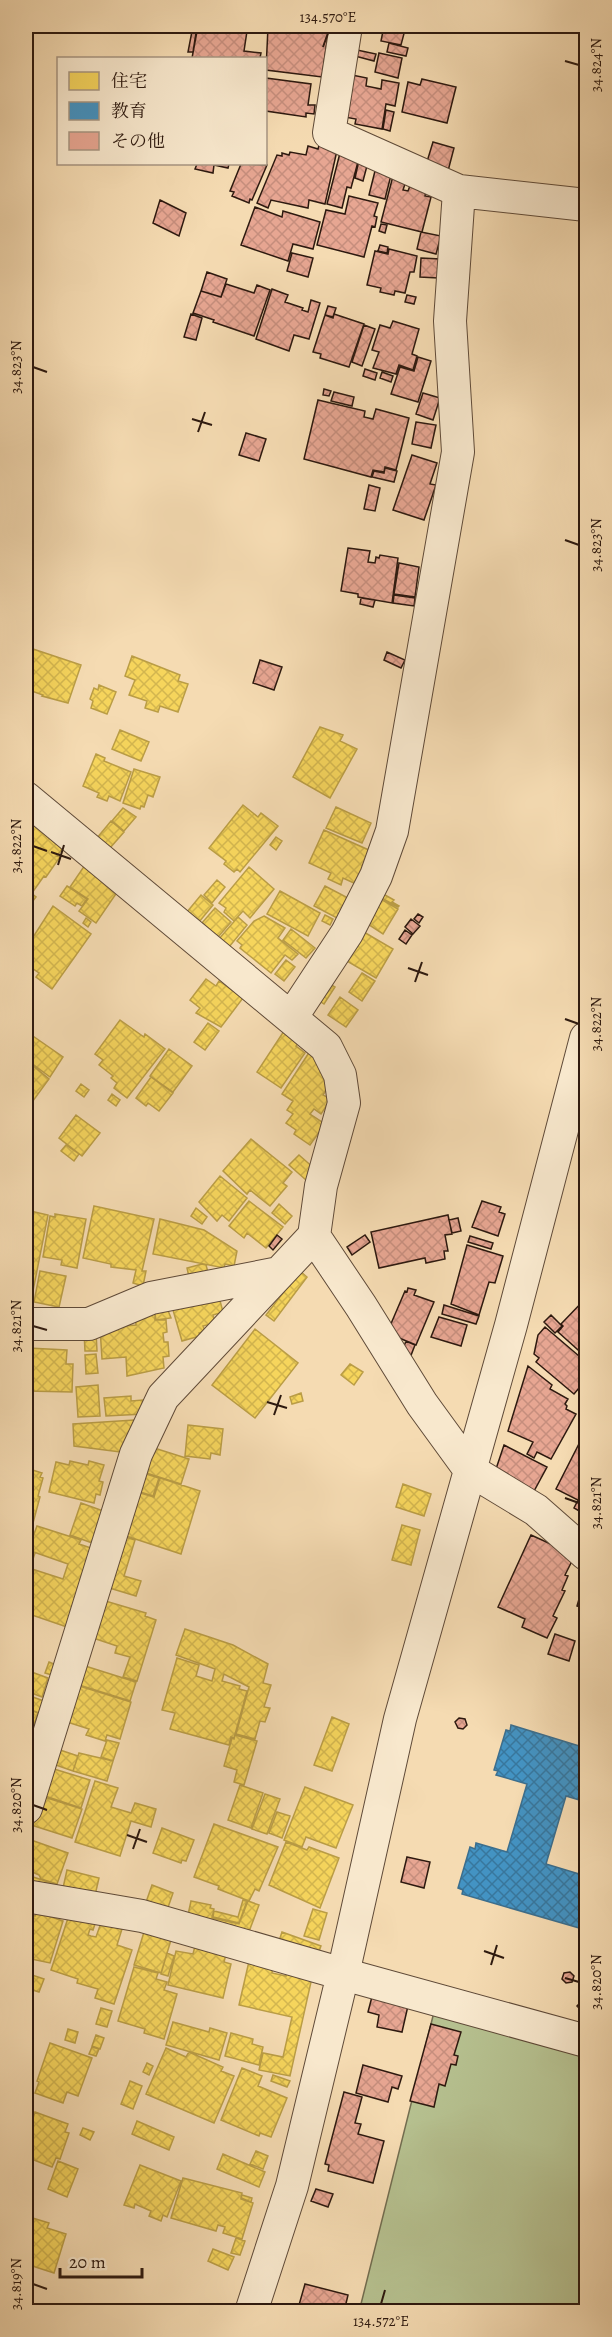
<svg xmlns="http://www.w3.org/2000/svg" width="612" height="2337" viewBox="0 0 612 2337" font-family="Alegreya,'Noto Serif JP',serif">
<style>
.grass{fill:#b6c190;stroke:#726d50;stroke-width:1.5}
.homes{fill:url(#homes-cross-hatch);stroke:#ba9d45;stroke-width:1.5}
.schools{fill:url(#schools-cross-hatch);stroke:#3c6e8d;stroke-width:1.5}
.building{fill:url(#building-cross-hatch);stroke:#2d190f;stroke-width:1.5}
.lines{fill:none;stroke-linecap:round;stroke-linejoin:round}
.minor-casing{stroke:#5f4a38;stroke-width:34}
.minor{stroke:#f8e8cd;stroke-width:32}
.ticks{fill:none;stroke:#2d190f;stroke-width:2}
.neatline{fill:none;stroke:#2d190f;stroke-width:2}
.ticks-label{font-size:15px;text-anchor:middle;fill:#2d190f}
</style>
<defs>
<pattern id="homes-cross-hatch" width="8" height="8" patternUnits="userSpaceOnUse" patternTransform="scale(1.5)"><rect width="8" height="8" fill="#f6d55c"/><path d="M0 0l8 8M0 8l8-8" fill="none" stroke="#d3b64f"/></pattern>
<pattern id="schools-cross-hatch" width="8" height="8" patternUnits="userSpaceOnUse" patternTransform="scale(1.5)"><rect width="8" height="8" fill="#4393c3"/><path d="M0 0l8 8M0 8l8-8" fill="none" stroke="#38779d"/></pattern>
<pattern id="building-cross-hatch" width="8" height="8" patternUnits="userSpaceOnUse" patternTransform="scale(1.5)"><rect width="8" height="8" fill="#e7a692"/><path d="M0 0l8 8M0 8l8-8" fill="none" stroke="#c68e7d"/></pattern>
</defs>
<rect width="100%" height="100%" fill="#f5dbb2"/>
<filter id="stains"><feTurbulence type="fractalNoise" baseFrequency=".00333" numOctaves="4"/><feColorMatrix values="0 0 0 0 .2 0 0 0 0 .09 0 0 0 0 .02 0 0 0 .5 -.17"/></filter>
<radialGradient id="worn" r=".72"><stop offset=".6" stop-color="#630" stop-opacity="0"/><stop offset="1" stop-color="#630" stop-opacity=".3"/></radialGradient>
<path class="grass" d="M434,2012L586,2050V2311L359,2312Z"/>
<path class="homes" d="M33,649L81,665L68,703L42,696L43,695L26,689V671Z
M132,656L180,675L178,681L188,684L178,712L160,706L158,712L145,708L147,701L129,695L135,680L125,676Z
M99,685L116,692L107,714L91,708L93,701L90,699L94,688L98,690Z
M320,727L343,735L340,741L357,749L330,798L293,777Z
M120,730L149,742L141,761L112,749Z
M96,754L105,758L104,761L131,772L120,801L109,796L107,801L97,797L99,793L83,786Z
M134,769L160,777L153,797L148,795L144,807L141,806L140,809L123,803Z
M243,805L258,817L261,813L278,826L240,872L237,869L234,872L224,864L226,861L209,848Z
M336,807L371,823L362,843L326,828Z
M123,808L136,817L124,831L112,821Z
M35,820L67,842L57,856L60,857L46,877L44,876L32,893L26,889V833Z
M111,821L124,832L110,848L97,838Z
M324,830L371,851L356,884L343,878L341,885L328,879L331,873L309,863Z
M276,837L282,841L276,850L270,845Z
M85,865L120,888L96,923L79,911L88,899L70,887Z
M249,867L274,889L250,918L243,911L234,921L224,912L226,908L219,903Z
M217,880L225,887L212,903L204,895Z
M67,886L87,899L82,906L77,903L75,906L60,896Z
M325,886L350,899L339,919L314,906Z
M26,889L36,897L30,905L26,902Z
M376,890L394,900L392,902L399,906L398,907L374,894Z
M280,891L320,913L308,936L267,914Z
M201,895L213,905L199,922L187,912Z
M374,895L398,909L383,934L360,919Z
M53,906L91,934L52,989L36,977L39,973L26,964V948Z
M215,908L231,922L218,937L202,923Z
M325,915L333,919L330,925L322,921Z
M264,916L285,928L278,938L298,954L292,960L285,955L271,973L240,948L242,945L237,941L254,921Z
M238,917L247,925L229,947L219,939Z
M86,918L91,922L88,927L83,923Z
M357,928L393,949L376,978L340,957Z
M291,929L315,948L306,958L283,940Z
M286,960L295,967L284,981L275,974Z
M362,973L375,981L362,1001L349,992Z
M206,979L216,986L219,981L243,998L221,1027L196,1013L200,1008L190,1000Z
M328,983L335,987L324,1004L318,1000Z
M340,997L358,1010L346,1027L328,1015Z
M120,1020L144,1037L145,1034L165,1049L127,1098L114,1088L117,1083L111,1078L113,1076L99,1065L103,1060L95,1054Z
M208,1023L219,1031L205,1050L194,1042Z
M284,1031L300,1041L296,1046L305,1053L281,1088L257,1072Z
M30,1034L63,1057L50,1077L26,1059V1040Z
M312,1048L331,1082L323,1095L331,1099L321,1114L314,1109L310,1114L325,1124L310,1145L294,1134L296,1130L286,1123L293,1114L287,1110L293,1101L282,1094Z
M169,1049L192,1066L173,1092L150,1076Z
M26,1060L49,1079L30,1105L26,1102Z
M151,1077L173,1093L159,1111L148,1103L146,1106L136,1098Z
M81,1084L89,1090L84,1097L76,1091Z
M112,1094L120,1100L116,1106L108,1100Z
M76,1115L100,1133L82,1156L59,1138Z
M251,1139L292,1172L283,1183L287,1186L270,1206L250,1190L247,1194L223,1171Z
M66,1145L79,1154L74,1161L61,1151Z
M299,1155L315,1169L306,1180L289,1165Z
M220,1176L247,1198L229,1221L222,1215L217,1221L199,1202Z
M249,1201L283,1227L266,1248L247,1233L244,1238L229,1226Z
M279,1204L292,1216L285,1224L272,1213Z
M94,1206L154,1219L142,1271H146L143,1286L133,1283L136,1270L111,1267V1264L83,1258Z
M196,1208L207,1217L202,1224L191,1216Z
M26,1210L48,1215L29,1311H26Z
M55,1214L86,1219L77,1268L61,1265L62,1260L43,1257L50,1216L55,1217Z
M160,1219L204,1230L237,1251L234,1266L225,1264L224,1268L153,1254Z
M202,1264L206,1265L208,1272L189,1277L187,1268Z
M40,1271L66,1276L59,1307L34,1302Z
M300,1271L307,1277L274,1321L266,1315Z
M219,1297L223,1312L213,1315L215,1323L203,1326L205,1331L199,1333L200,1336L182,1341L173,1310Z
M167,1308L171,1318L156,1320L155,1314H148Z
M155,1314V1320H166L167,1332L163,1333L164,1342H168L169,1356L163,1357L164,1368L127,1376L126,1357L102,1359L100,1328L136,1325L135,1316Z
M255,1329L298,1363L255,1418L212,1385Z
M96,1331L97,1351H85L84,1332Z
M26,1344H28V1348L67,1350L66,1364H73L72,1392L26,1391Z
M96,1354L98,1373L86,1374L85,1355Z
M350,1364L363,1372L354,1385L341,1375Z
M98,1385L100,1416L78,1417L76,1387Z
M301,1393L303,1401L292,1404L290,1397Z
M131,1396V1401L143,1400L144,1414L106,1416L104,1398Z
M134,1420L135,1430L128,1453L74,1446L73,1424Z
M188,1425L223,1429L220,1455L211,1453L210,1459L185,1456Z
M151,1447L189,1459L181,1484L143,1472Z
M70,1461L88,1465L89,1461L104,1465L99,1481L103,1482L100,1495L96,1494L94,1503L49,1492L56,1462L69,1465Z
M26,1468L42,1473L40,1477L43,1478L38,1496L40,1497L33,1523L30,1522L29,1526L26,1525Z
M143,1473L159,1478L153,1496L137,1491Z
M160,1478L200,1491L181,1554L123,1535L137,1492L154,1497Z
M403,1484L431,1494L424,1516L396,1507Z
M81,1503L106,1512L95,1544L70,1535Z
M402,1525L420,1530L411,1565L392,1560Z
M37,1526L81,1540L79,1544L94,1549L67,1627L26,1613V1567L63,1579L68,1564L28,1550Z
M26,1528L30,1529L28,1536L31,1537L26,1553Z
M122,1536L135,1540L124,1576L141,1581L136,1596L106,1587Z
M28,1551L35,1553L30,1568L26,1567Z
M102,1600L146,1613L145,1616L156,1620L137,1681L123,1677L130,1657L115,1653L117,1646L90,1637Z
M185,1629L233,1645L268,1664L263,1683L271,1685L264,1707L270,1708L265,1722L260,1721L255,1739L236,1734L249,1687L224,1674L222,1681L240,1686L239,1689L247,1691L234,1738L231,1737L229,1745L170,1729L175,1713L162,1710L177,1658L199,1665L196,1676L212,1681L215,1669L176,1655Z
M49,1662L56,1665L52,1675L45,1673Z
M82,1665L136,1682L130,1701L76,1684Z
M26,1670L48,1678L42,1697L26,1691Z
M76,1685L131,1702L120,1739L107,1735L105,1741L86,1735L89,1729L64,1721Z
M27,1695L44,1701L39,1713L26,1708Z
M26,1708L38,1713L31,1733L26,1731Z
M332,1717L349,1724L332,1771L314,1765Z
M235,1735L257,1741L244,1785L234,1782L237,1770L224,1766L232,1738L234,1739Z
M107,1740L119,1743L113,1761L101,1757Z
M57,1749L78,1756L73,1771L53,1764Z
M79,1753L113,1761L107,1781L73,1771Z
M54,1769L90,1780L81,1808L45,1796Z
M95,1781L118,1788L111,1807L131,1813L135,1803L156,1809L151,1827L131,1821L120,1856L75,1842Z
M240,1785L263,1793L251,1828L228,1820Z
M305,1787L353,1805L336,1848L306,1837L302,1847L284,1840Z
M265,1794L280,1799L267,1834L252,1829Z
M38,1795L82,1809L72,1838L28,1824Z
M277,1812L290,1816L282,1838L269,1833Z
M214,1824L278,1847L259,1891L255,1889L249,1901L218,1889L219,1886L194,1877Z
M162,1828L194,1840L186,1861L182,1860L181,1863L153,1853Z
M31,1840L68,1853L57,1884L41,1879L39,1875L26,1869V1856Z
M286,1842L307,1850L309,1847L339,1858L320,1908L269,1885Z
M67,1870L99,1878L93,1904L61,1897Z
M30,1876L55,1884L51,1894L26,1886Z
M152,1885L173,1893L164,1919L144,1908Z
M243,1900L247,1901L239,1923L213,1917L214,1911L238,1917Z
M191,1901L211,1905L210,1908L214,1909L212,1918L239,1924L248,1901L259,1905L247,1937L186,1924Z
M313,1909L327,1913L319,1940L304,1936Z
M37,1912L63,1921L50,1963L26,1958V1913L35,1916Z
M69,1915L96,1921L93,1930L90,1929L88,1935L91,1936L96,1937L101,1923L122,1929L117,1945L132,1950L114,2004L95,1998L98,1989L77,1983L78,1979L51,1970Z
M144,1932L171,1940L161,1973L134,1965Z
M282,1932L321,1946L316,1959L277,1947Z
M195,1946L226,1954L224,1962L231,1964L223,1998L168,1985L176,1951L193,1954Z
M167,1953L174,1956L168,1976L161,1974Z
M250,1957L274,1962L272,1973L286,1976L288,1967L313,1973L290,2076L259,2070L263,2053L283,2057L292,2017L239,2005Z
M134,1967L158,1973L156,1979L167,1982L164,1990L177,1994L164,2039L144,2033L145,2029L118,2021Z
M26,1973L44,1979L39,1992L26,1988Z
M101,2008L112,2011L107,2027L96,2024Z
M173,2022L209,2032L210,2028L227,2033L219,2060L166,2045Z
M68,2029L78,2032L75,2043L65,2040Z
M231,2033L253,2039L252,2044L263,2047L259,2065L225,2056Z
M96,2035L104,2038L100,2049L92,2046Z
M50,2043L92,2058L78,2096L67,2092L63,2103L35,2093L39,2082L37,2081Z
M92,2047L99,2049L96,2056L89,2054Z
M166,2048L186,2057L189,2052L223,2067L221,2071L234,2076L214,2123L146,2094Z
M147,2063L153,2066L149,2075L143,2072Z
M242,2068L262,2076L258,2086L287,2098L271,2137L260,2133L259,2136L221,2120Z
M273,2075L290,2081L287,2087L271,2081Z
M130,2081L142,2086L133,2109L121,2104Z
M35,2112L68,2124L65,2132L69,2133L60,2159L56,2158L52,2167L26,2157V2140Z
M137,2121L174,2137L169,2150L132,2134Z
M83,2128L94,2132L90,2140L80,2135Z
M256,2151L268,2156L263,2169L250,2164Z
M223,2154L265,2172L259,2187L217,2169Z
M58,2161L78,2169L67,2197L48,2189Z
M140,2165L181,2181L167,2217L163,2215L161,2221L149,2216L151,2211L135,2204L134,2208L124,2205Z
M183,2178L242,2193L241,2199L253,2203L242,2239L223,2233L225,2227L218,2225L216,2231L171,2218Z
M242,2195L252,2198L251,2202L241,2198Z
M26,2216L49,2223L47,2228L66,2234L54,2273L26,2264Z
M236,2238L245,2241L240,2255L231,2253Z
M213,2249L234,2257L228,2270L208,2261Z"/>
<path class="schools" d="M511,1725L586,1748V1802L566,1796L546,1864L586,1876V1930L462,1894L463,1890L458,1888L470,1847L475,1849L476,1843L507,1852L527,1784L496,1775L498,1771L494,1770L506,1730L510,1731Z"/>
<path class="building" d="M193,26H197L193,52H188Z
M198,26H217L247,31L244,51L261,53L260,58H192Z
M284,26L329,27L322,77L266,70L268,27L283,29Z
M384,26H406L401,45L381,41Z
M389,43L408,48L406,56L387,52Z
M357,50L376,54L374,61L355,56Z
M379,53L402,58L398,78L375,72Z
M347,74L367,78L366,86L381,89L382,80L399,83L395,106L386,104L382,129L355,124L356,119L339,116Z
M266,78L311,84L308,105H315L314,114L306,113V117L266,111Z
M422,79L456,87L447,123L402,112L408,82L420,85Z
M386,110L394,112L390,131L383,129Z
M320,142L338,146L325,204L309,200L308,208L271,200L268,208L257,203L277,155L282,156V153L289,155L290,152L306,155L308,146L318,149Z
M433,142L454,148L448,171L426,165Z
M340,153L359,158L351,188L347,187L342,208L327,204Z
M359,160L368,162L363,181L355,178Z
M195,164H229L228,168L214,165L213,173L195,169L197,164Z
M241,164L267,165L252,200L250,199L249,203L232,196L234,192L230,191Z
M375,171L391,175L385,199L369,195Z
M393,176L406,181L403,190L408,191L410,186L426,190L425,196L431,197L422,232L381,222Z
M349,196L378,203L374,216L377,217L375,227L372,226L364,257L317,245L326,210L345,214Z
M160,200L186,213L179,236L153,223Z
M255,207L282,217L283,211L320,222L313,249L293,244L288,261L241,245Z
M381,224L387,225L385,233L379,231Z
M421,232L441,236L436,254L417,249Z
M380,245L388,247L387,253L378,251Z
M389,249L417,256L414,272H410L405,293L395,291L394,295L380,292L381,288L367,285L375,251L388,254Z
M292,253L313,258L308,277L287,271Z
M421,258L440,259L438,278L420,277Z
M207,272L227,279L221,297L201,291Z
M226,284L254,293L257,285L270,290L254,336L213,322L214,320L193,313L201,291L221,297Z
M272,289L288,295L285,302L303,308L302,310L308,312L311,300L320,303L309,339L294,335L289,351L256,339Z
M407,295L416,297L414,304L405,302Z
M328,306L336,308L333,317L325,315Z
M191,314L202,318L196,340L184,337Z
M334,314L364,324L349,367L320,358L321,354L313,352L325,315L333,318Z
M393,321L419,329L412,354L417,356L413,370L399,365L396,374L373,368L379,352L372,350L380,325L390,328Z
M364,325L375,329L362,366L352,362Z
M418,357L431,361L418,402L391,394L400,367L414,371Z
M365,369L377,373L375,380L363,376Z
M382,372L393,376L391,382L380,378Z
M324,389L331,391L329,396L323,395Z
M334,392L354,397L352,406L331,401Z
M423,393L440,398L433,420L416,414Z
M318,400L365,411L364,417L373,419L376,409L409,418L396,470L385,467L384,472L373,470L371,477L304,459Z
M416,422L436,425L431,448L412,444Z
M246,433L266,439L259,461L239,455Z
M412,455L437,463L430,484L436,485L424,520L393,510Z
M385,468L397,471L394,482L372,477L374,471L384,473Z
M369,485L380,488L375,511L364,509Z
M348,548L370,551L368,562L375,563L376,557L379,558L380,555L398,558L392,603L358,597V594L341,591Z
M399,563L419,567L415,597L394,594Z
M394,595L415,598L414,606L393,603Z
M361,598L375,600L373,607L360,604Z
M387,652L405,660L401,668L384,660Z
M260,660L282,667L274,690L253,683Z
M418,914L423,917L419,923L414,919Z
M411,919L420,926L413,934L405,927Z
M405,930L412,935L406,944L399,939Z
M482,1201L501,1207L499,1212L505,1214L498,1236L472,1227Z
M448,1215L452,1234L445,1235L448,1251H444L445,1259L426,1263L425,1258L379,1268L371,1232Z
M458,1218L461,1231L452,1233L449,1220Z
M277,1235L282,1239L273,1250L269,1246Z
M365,1235L370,1242L352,1255L347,1247Z
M470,1236L493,1243L491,1249L468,1242Z
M467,1245L503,1256L495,1283L489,1282L479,1315L451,1304Z
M408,1288L416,1290L414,1295L434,1302L416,1345L387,1333L405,1291L407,1292Z
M586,1298V1357L558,1332L563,1326L561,1324Z
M444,1305L479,1316L476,1324L442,1314Z
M551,1315L562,1326L555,1333L544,1322Z
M439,1317L467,1325L461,1346L431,1337Z
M545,1327L586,1362V1385L584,1382L574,1394L536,1362L539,1358L534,1354L538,1335Z
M406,1341L415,1345L410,1358L401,1354Z
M528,1366L552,1385L550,1389L568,1399L565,1404L567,1406L566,1409L576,1414L551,1459L537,1452L534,1458L527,1454L533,1442L508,1431Z
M586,1430V1515L574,1508L578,1500L556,1489Z
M504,1445L547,1467L533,1493L496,1469Z
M531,1535L575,1555L565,1575L568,1576L562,1590L565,1591L553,1616L557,1618L547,1638L522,1627L525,1619L498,1607Z
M584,1582L586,1583V1609L577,1606Z
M555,1634L575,1641L569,1661L548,1654Z
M459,1718L465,1719L467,1725L463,1729L458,1728L455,1722Z
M407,1857L430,1862L424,1888L401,1882Z
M570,1972L574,1976L572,1982L566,1983L562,1979L564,1973Z
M374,1989L410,1997L402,2032L377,2027L379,2015L368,2012Z
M581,2002L586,2007V2015L577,2006Z
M431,2024L461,2032L454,2055L458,2056L456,2065L451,2064L445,2086L439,2084L434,2107L410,2101Z
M363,2065L402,2076L398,2089L392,2087L388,2102L356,2093Z
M344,2092L362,2097L355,2123L361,2124L358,2134L384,2141L373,2183L328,2171L329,2165L325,2164Z
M316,2189L333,2194L328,2207L311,2201Z
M305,2284L348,2295L344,2312H297Z"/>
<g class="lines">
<defs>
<path id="minor" d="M346,26L329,133L459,191L586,205
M26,798L326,1047L340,1075L344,1103L321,1186L314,1236L163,1397L136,1454L26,1808
M291,1018L347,933L376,876L392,831L458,452L450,321L459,191
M314,1236L361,1306L422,1404L470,1470L536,1510L586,1554
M26,1324H89L151,1298L279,1273
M26,1896L142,1916L343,1974L586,2041
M251,2312L292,2186L343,1974L400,1719L511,1325L586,1038"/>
</defs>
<use href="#minor" class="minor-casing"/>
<use href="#minor" class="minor"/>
</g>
<path class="ticks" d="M323,47L328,33M565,61L579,65M33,367L47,372M192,419L212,425M198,432L205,412M565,540L579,545M33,846L47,851M51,852L71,859M58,865L64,845M408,968L428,975M415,982L422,962M565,1019L579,1024M33,1326L47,1330M267,1402L287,1408M274,1415L281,1395M565,1498L579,1503M33,1805L47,1810M127,1835L147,1842M133,1849L140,1829M484,1951L504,1958M491,1965L497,1945M565,1978L579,1982M33,2284L47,2289M381,2304L385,2290"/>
<rect width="612" height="2337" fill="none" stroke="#f5dbb2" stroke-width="66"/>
<rect x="57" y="57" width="210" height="108" fill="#f8e8cd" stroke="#a79581" stroke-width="1.5"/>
<rect x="69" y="72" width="30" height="18" fill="#f6d55c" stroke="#a79581" stroke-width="1.5"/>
<text x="111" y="87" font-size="18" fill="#2d190f">住宅</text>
<rect x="69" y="102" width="30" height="18" fill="#4393c3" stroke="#a79581" stroke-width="1.5"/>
<text x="111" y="117" font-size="18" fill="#2d190f">教育</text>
<rect x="69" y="132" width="30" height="18" fill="#e7a692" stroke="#a79581" stroke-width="1.5"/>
<text x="111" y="147" font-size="18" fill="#2d190f">その他</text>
<path d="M60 2268v9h82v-9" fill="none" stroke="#2d190f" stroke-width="3"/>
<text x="69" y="2268" font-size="18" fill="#2d190f" stroke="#f8e8cd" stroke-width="4.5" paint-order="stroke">20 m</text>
<rect x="33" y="33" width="546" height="2271" class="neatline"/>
<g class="ticks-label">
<text x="328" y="22">134.570°E</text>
<text transform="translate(596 65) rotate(-90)" y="5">34.824°N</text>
<text transform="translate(16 367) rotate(-90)" y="5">34.823°N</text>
<text transform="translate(596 545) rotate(-90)" y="5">34.823°N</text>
<text transform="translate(16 846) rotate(-90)" y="5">34.822°N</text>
<text transform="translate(596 1024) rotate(-90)" y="5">34.822°N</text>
<text transform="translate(16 1326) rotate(-90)" y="5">34.821°N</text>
<text transform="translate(596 1503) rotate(-90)" y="5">34.821°N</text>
<text transform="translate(16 1805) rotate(-90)" y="5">34.820°N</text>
<text transform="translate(596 1982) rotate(-90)" y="5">34.820°N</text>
<text transform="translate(16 2284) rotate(-90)" y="5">34.819°N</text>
<text x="381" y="2326">134.572°E</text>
</g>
<rect width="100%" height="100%" filter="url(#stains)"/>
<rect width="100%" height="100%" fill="url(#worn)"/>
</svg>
